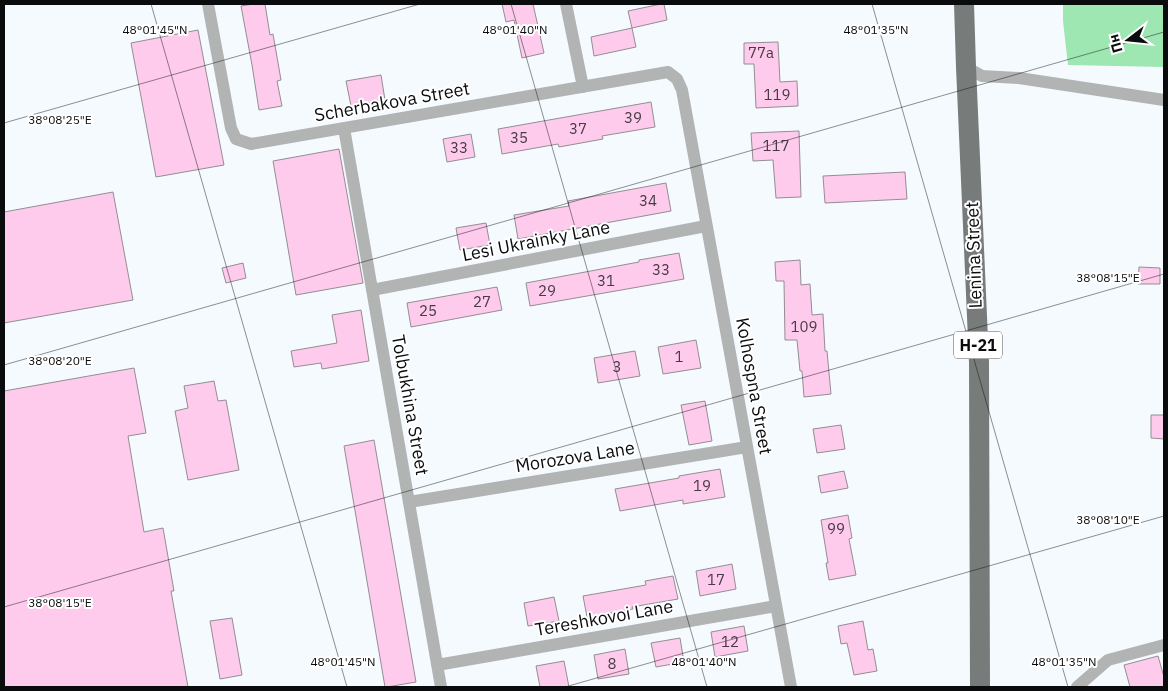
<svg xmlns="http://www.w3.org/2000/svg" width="1168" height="691" viewBox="0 0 1168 691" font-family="'IBM Plex Sans',sans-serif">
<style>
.green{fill:#9ee7b3}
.building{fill:#fecbec;stroke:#938e91}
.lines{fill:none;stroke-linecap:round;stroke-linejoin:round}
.minor{stroke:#b2b4b3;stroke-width:12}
.primary{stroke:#777b79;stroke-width:20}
.ticks{fill:none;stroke:#0a0b0d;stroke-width:1;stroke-opacity:0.45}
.labels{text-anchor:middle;stroke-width:4;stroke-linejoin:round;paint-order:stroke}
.number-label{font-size:15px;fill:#473b45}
.shield{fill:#fff;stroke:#545456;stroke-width:1}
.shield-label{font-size:16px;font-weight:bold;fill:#0a0b0d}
.street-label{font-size:18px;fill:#0a0b0d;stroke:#fff}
.ticks-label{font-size:12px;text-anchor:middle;fill:#0a0b0d;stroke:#fff;stroke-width:4;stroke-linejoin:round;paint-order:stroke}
</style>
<rect width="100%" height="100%" fill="#f5fafe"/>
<path class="green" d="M1063,4H1164V67L1068,65L1063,21Z"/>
<path class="building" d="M253,4H265L270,35L273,34L281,80L277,81L282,106L259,110L252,65L241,6Z
M502,4H533L544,53L522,58L514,20L506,22Z
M661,4H664L667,20L632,28L628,11Z
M632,28L636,47L594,56L591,37Z
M198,30L224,165L156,177L131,43Z
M778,42L780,82L797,81L798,106L756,108L754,64H744V43Z
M381,75L385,100L351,106L346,81Z
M651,102L655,127L602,136L603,139L559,147L558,144L502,154L498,129Z
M799,131L801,197L776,198L773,160L753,161L751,133Z
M471,134L475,157L447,162L443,139Z
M339,149L363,283L296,295L273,161Z
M905,172L907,199L825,203L823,176Z
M666,183L671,211L518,239L514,215L569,206L568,201Z
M113,192L133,300L4,323V212Z
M486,223L490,245L460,250L456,228Z
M679,253L684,279L530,306L526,283L639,262V260Z
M800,260L801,285L810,284L812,315L823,314L825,351H827L831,394L804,397L802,371H800L797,340H785L784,281H776L775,262Z
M243,263L246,278L226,283L222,268Z
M1139,267L1160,268V284H1138Z
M497,287L502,310L411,327L407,303Z
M361,310L369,361L322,369L321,363L294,367L291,351L337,343L332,315Z
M696,340L701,368L663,374L658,347Z
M635,351L640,376L598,383L594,358Z
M134,368L146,433L128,436L144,532L163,528L174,591H171L188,687H4V391Z
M214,381L218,401L226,400L239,470L188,480L175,411L188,408L184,386Z
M705,401L712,441L689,445L681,405Z
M1151,415H1164V439L1151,438Z
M841,425L845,449L817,453L813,429Z
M374,440L416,682L387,687H385L344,446Z
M720,469L725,497L683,504V500L620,511L615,489L679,478V476Z
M844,471L848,488L821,493L818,476Z
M848,515L852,538L849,539L856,575L829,580L826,563H828L821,520Z
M732,564L736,589L700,596L696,571Z
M673,576L678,599L632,607L633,609L587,617L583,596L646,585L645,581Z
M554,597L559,621L528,626L524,603Z
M232,618L242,675L220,679L210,621Z
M863,621L868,650L873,649L877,671L854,675L847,643L841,644L838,626Z
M744,626L748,651L715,657L711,632Z
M680,638L684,662L656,667L651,643Z
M625,649L629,674L598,679L594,655Z
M1158,656L1164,677V687H1130L1124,665Z
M564,661L569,687H540L536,666Z"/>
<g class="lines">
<path class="minor" d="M208,4L231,128L236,139L251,144L668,72L677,79L682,90L791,687
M566,4L583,87
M966,67L982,76L1019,78L1164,100
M344,128L441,687
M372,290L706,226
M409,502L747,447
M437,665L776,606
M1077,687L1108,660L1164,645"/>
<path class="primary" d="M964,4L966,67L979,362L980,687"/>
</g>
<path class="ticks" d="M151,4L347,687M511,4L707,687M872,4L1068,687M4,123L420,4M4,365L1164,32M4,607L1164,274M565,687L1164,516"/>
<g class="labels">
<g class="number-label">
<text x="761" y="58">77а</text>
<text x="777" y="100">119</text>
<text x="633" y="123">39</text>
<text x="578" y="134">37</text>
<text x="519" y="143">35</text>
<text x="776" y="151">117</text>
<text x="459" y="153">33</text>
<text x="648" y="206">34</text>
<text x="661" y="275">33</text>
<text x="606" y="286">31</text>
<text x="547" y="296">29</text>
<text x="482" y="307">27</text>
<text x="428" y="316">25</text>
<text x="804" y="332">109</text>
<text x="679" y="362">1</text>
<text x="617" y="372">3</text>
<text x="702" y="491">19</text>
<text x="836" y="534">99</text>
<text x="716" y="585">17</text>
<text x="730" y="647">12</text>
<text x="612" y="669">8</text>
</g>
<rect class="shield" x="954" y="331.5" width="48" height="27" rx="4"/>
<g class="shield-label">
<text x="978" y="351">Н-21</text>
</g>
<g class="street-label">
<text transform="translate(392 102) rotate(-10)" y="6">Scherbakova Street</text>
<text transform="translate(536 241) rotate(-11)" y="6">Lesi Ukrainky Lane</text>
<text transform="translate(974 255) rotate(-92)" y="6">Lenina Street</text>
<text transform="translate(754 386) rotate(80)" y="6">Kolhospna Street</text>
<text transform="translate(410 405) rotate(80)" y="6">Tolbukhina Street</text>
<text transform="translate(575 457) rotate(-9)" y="6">Morozova Lane</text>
<text transform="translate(604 618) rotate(-10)" y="6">Tereshkovoi Lane</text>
</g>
</g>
<g class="ticks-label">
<text x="155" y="34">48°01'45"N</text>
<text x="515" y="34">48°01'40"N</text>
<text x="876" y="34">48°01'35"N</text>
<text x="60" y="124">38°08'25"E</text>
<text x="1108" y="282">38°08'15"E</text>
<text x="60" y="365">38°08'20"E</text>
<text x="1108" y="524">38°08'10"E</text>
<text x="60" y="607">38°08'15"E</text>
<text x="343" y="666">48°01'45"N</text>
<text x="704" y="666">48°01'40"N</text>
<text x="1064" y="666">48°01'35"N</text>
</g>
<rect width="1168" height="691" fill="none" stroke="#0a0b0d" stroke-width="10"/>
<g transform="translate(1128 40) rotate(254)" stroke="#ffffff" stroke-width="4" paint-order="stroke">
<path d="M0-4L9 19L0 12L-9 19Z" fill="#0a0b0d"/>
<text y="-8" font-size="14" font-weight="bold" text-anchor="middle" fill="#0a0b0d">Пн</text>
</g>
</svg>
